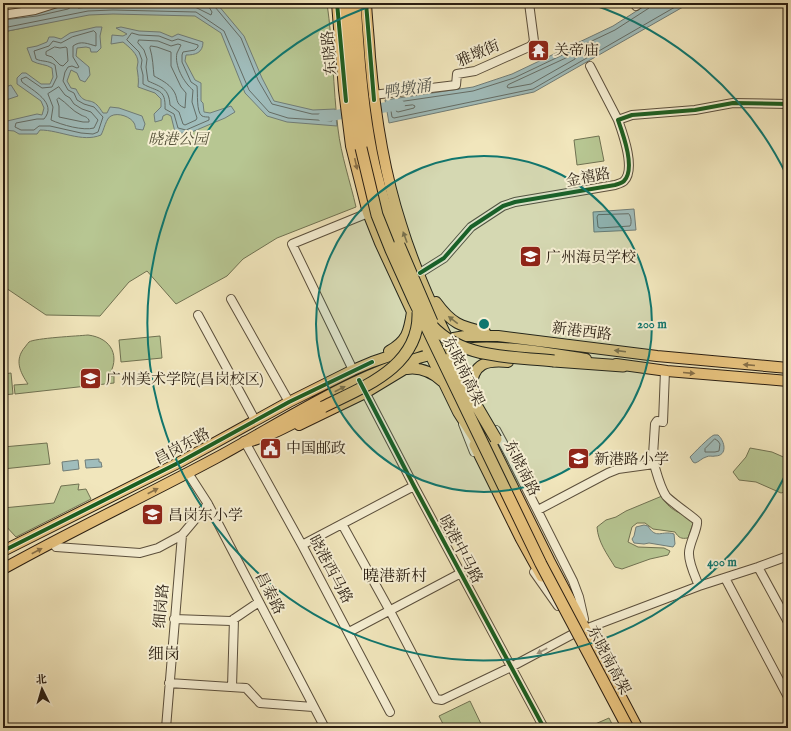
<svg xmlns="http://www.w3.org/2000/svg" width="791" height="731" viewBox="0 0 791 731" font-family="'IM FELL English','Noto Serif SC',serif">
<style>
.green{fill:#b7c692;stroke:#707252}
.water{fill:#a0bdbc;stroke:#707d78}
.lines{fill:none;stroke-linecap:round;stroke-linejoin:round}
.shore{stroke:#646d66;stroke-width:1}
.river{stroke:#a0bdbc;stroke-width:10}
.minor-casing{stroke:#5b4f3c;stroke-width:10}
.major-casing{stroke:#291d11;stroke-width:12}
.highway-casing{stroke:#291d11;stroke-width:13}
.minor{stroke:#f6efd3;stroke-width:8}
.major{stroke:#e8c37e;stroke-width:10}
.highway{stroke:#e8c37e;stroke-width:11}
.highway-bridge-casing{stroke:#291d11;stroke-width:13;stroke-linecap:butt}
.highway-bridge{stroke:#e8c37e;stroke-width:11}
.cycleway-casing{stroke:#f6efd3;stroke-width:6}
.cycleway{stroke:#1b5e20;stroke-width:4}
.oneway{fill:#887048}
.oneway2{fill:#9a907c}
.ring{fill:none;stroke:#0f766e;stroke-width:2}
.labels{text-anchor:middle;stroke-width:4;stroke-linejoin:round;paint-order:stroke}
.poi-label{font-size:15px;fill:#291d11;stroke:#f6efd3;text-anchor:start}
.street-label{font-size:15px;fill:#291d11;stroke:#f6efd3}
.park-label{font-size:15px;font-style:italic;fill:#545038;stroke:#f6efd3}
.water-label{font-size:16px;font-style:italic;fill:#53554d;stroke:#f6efd3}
.neighbourhood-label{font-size:16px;fill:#291d11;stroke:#f6efd3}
.centre{fill:#0f766e;stroke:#f6efd3;stroke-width:2}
.ring-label{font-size:12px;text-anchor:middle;font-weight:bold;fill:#0f766e;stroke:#f6efd3;stroke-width:4;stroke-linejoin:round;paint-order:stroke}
</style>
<rect width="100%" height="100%" fill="#f1e6bc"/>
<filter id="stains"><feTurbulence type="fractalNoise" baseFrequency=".005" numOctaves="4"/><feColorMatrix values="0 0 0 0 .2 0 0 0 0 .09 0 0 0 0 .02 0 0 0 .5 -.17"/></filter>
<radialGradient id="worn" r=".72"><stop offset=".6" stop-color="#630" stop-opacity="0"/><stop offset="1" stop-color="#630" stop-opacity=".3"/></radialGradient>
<path class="green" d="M87,3H327C333,45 333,87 338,129C341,155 350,181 356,207L277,238L243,259L227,276L176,304L147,271L129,282L100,316L46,315L3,286V32L32,26Z
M599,136L604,161L577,165L574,140Z
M88,335C112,338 121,357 108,377L114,376V383L15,394L14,385L28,384C20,372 14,360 25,347C26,346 27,344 29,342C35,338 78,336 88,335Z
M160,336L162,358L121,362L119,340Z
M11,373L13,394L3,395V374Z
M47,443L50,464L3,469V447Z
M750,448L772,452L788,459V491L781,493L756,482L739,480L733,472L746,457Z
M79,484L78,490L86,489L91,499L16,537L3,523V508L54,503L61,486Z
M662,496C670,514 686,512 693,523L688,538C681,539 679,538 675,532L653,529L645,523H637L632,527L628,542L638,547L664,548L670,551L668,555L650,559L622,569L615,567C607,554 598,542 597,527L606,520L616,517L626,511Z
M470,701L483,728H445L439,716Z
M609,718L614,728H586Z"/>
<path class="water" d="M79,3H210L218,5L244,36L262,78L274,101L313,110L335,109L337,126L287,122L267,116L245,93L221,33L195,16L113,14L89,15L3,32V17Z
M649,3H690L534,92L389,123L385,100L473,87L512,74L613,26Z
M96,27H102L100,36L101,48L97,52H91L90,48L86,47L77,48L76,56L89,67L90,75L85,82L80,80L77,73L71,70L67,81L71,88L76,89C84,106 89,97 97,105C99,107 101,110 103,113H107L110,107L119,108L142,116L145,124L143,130L136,129C135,127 135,124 134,123C131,117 118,112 111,116C106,118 104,130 101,135C82,143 60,130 40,130L37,134H19L14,131L3,130V122L37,114L42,115L44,108L41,101L17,84V78L22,73H26L41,84H50L53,77L52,68C46,64 39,65 32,61L27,48L37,46L47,42L49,37H54L61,39L70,33Z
M121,27L139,31L160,32L172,37L178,34L203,42C203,53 195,55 186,55L185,61L195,80L201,83V101L203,103L204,112L210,113L231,106L235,112L225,118L187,134L175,132L171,116L167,114L163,116L162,120L155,122L154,114L161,107V99L155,93L138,87C139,80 138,75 137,68C137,66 138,64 138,62C138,54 129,47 123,42L111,44L112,35L123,36L127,34L116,28Z
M11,85L18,96L3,101V88Z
M634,209L636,230L594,232L593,212Z
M714,435H718C725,441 728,456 715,456C712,457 710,455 706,457C702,458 699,462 695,463L693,462L690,457C694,453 709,437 714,435Z
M99,459V462H101L102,467L86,468L85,460Z
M78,460L79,469L63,471L62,462Z
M644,525L648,526C656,540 662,530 674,534L675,544L673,547L649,543L644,544L634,543L632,539L634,536L636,527Z"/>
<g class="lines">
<path class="shore" d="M77,3V7L78,8L112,5L195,7L211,15L212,12L209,7V3
M651,3L649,8L615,30L514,78L473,91L391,103L390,105L392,117L394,118L533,89L682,3
M3,20L37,16L68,9L71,7V3
M3,28L88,11L113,10L196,12L224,31L249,90L269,112L288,118L332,121V115L331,114H312L272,104L258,80L241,38L215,7L214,3
M94,31L96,33V46C88,44 81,40 73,46V57L79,67L77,68L72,66L68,67L65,72L63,81L68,90L74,93L77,100L84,104L94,107L103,117L98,132L93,134L81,133L50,126H39L34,130H21L15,127L16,123L37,119H44C58,103 32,90 22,82L21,79L26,77L42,88L52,87L57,77L55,65C48,60 42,62 36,59L34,51L49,46L53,41L61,43L72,37Z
M132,33L139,35L159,36L172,41L178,39L198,45V47L195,50L183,52L182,55V62L191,82L197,86C198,93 196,112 202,116C204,117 207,117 209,117V120L186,130L178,128L174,114L165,109C166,88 157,92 143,84V75L141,67L142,60L139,52L127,40Z
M139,40L158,41L171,46L178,44L181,45C180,48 178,50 177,53C174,65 184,83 193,90L192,102L197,118L196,120L185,125L183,124L179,112L170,105C169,88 161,87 148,81L146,67L147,59L144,50L138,43Z
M151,46L157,47L171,52V66L181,87L186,93L185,108C174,104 179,98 173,90C168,83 161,80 154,76C153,67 153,58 150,48Z
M55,47L60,48L66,47L67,48L68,61L63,66L60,65L52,57L46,55V52Z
M573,55L575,56V59L531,84L509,88L507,87L508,85Z
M59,87L65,95L70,98L74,104L82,109L91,112L98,120L94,128C83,131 62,125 51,120L53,107L48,94Z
M59,98C67,103 72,111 81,115C85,117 86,116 89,120V122H83L59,117V106L57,100Z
M413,105L415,106L414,108L398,112L396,111L397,107Z
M629,214C631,216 632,223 630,226L600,228L598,227L597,217L598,215Z
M715,439L718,441L720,444L719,451L715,452H705V449Z"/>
<path class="river" d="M323,117L400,105"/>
<defs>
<path id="minor" d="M634,3L636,6L640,3
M3,15L35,10L57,3
M590,66L618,120
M373,95L456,85L457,74L475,71L531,46L534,41L529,3
M420,273L444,258L471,227L503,206L515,202L615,185C618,184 622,183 624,181C636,169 623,134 618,120L632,115L695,110L733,103L788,104
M231,299L289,402
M198,315L255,420
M353,370L292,244L368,213
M363,388L414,486L544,728
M463,424L474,452
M496,430L509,454L573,581L579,597L584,619
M245,442L302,545L390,712
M654,464C657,474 660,487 666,496C671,502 696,519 697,521C699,527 688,545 689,554C689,564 695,576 699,586
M188,473L208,504L325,728
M538,510L608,473L618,469L654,464L653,455L655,424L657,421L663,422L665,371
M342,524L390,611L436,699L442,700L511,667L573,634
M53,543L56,547L140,553L158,548L182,535L208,504
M302,545L414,486
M758,567L788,622
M534,572L558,606
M725,578L788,697
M174,619L231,621L259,602
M588,628L699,586L758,567L788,556
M349,632L461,573
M169,683L246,688L260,703L313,707
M232,687L234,619
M166,728L182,535"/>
<path id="major" d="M337,3L344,90L351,146L368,213L380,243L412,312L425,344L458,412L479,445
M366,3C367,21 369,39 370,57C375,114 383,169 401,224C419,283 448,340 476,396
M436,302C452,324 460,326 485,332
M389,351C407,341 409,332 412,312
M616,364L667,371L788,381
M407,369C421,367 432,372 443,382
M471,387C474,363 486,360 508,362
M469,404L486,433
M299,425L365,393L403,370L414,365
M3,551L180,462L289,402L353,370L372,362L431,342L465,336H498L657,356L788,368
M3,569C73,530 145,496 216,458C292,417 365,365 453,350C496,343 543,352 586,359"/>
<path id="highway" d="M346,3C348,52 353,100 361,148
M355,3C358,49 361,94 369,140C375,176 386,211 399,245
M554,361L623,366
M245,442C272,436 298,420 323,407
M490,442L549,561L637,728
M475,445L521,538L542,576"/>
</defs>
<use href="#minor" class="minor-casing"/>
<use href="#major" class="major-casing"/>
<use href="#highway" class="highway-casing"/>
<use href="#minor" class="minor"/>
<use href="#major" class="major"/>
<use href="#highway" class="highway"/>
<defs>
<path id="highway-bridge" d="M361,148L377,215L391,250L414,301L541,564L628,728
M399,245L432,322
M427,320C458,360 509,356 554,361
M449,359L496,439
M323,407C363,387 420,367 418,312"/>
</defs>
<use href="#highway-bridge" class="highway-bridge-casing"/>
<use href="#highway-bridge" class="highway-bridge"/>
<defs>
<path id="cycleway" d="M337,3L346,101
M366,3L374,100
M420,273L444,258L471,227L503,206L515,202L615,185C618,184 622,183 624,181C636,169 623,134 618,120L632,115L695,110L733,103L788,104
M359,380L414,486L544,728
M3,551L180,462L289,402L372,362"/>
</defs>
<use href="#cycleway" class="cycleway-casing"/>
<use href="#cycleway" class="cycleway"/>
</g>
<defs><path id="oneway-solid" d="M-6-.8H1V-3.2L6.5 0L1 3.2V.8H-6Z"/></defs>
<g class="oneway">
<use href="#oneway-solid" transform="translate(356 164) rotate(77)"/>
<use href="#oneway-solid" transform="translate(405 237) rotate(-110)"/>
<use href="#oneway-solid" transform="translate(453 320) rotate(-143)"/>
<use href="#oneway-solid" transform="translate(620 351) rotate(-173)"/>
<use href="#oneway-solid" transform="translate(749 365) rotate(-175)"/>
<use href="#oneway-solid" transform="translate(689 373) rotate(5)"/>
<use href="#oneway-solid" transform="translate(340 389) rotate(-27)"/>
<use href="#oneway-solid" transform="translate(153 491) rotate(-27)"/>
<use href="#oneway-solid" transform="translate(37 551) rotate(-28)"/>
</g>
<use class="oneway2" href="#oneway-solid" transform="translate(542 651) rotate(152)"/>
<circle cx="484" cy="324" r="168" fill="#0f766e" fill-opacity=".12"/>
<g class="ring">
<circle cx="484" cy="324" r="168"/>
<path d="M787 472A337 337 0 1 1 380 3M588 3A337 337 0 0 1 787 176"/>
</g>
<defs>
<symbol id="temple-square" viewBox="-11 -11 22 22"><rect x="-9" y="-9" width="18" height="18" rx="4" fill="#8f2418" stroke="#f6efd3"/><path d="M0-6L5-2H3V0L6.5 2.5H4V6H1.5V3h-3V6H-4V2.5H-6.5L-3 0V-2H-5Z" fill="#fff"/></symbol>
<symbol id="school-square" viewBox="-11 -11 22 22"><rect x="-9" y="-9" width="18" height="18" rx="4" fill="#8f2418" stroke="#f6efd3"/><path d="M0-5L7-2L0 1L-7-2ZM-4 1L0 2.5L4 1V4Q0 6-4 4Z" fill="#fff"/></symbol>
<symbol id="university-square" viewBox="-11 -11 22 22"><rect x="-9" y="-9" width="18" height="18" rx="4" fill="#8f2418" stroke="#f6efd3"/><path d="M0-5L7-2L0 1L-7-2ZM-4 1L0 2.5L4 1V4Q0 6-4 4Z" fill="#fff"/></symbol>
<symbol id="civic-square" viewBox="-11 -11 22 22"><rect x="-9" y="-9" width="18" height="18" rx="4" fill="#8f2418" stroke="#f6efd3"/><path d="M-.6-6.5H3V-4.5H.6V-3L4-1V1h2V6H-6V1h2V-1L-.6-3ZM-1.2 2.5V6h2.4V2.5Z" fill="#fff"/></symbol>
</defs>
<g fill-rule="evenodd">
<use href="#temple-square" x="526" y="38" width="25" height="25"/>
<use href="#school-square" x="518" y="244" width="25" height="25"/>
<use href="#university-square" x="78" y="366" width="25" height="25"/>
<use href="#civic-square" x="258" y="436" width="25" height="25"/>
<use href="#school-square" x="566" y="446" width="25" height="25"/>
<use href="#school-square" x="140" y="502" width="25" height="25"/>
</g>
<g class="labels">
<g class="poi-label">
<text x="554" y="55">关帝庙</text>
<text x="546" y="262">广州海员学校</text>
<text x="106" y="384">广州美术学院(昌岗校区)</text>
<text x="286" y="453">中国邮政</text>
<text x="594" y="464">新港路小学</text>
<text x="168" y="520">昌岗东小学</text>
</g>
<g class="street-label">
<text transform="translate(329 53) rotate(-95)" y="5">东晓路</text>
<text transform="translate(478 53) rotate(-23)" y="5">雅墩街</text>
<text transform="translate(588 177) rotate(-11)" y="5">金禧路</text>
<text transform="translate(582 331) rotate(7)" y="5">新港西路</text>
<text transform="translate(464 371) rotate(64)" y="5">东晓南高架</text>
<text transform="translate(182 446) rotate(-28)" y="5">昌岗东路</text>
<text transform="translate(522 468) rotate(63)" y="5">东晓南路</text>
<text transform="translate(461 549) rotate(62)" y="5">晓港中马路</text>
<text transform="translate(331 569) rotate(62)" y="5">晓港西马路</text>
<text transform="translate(270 593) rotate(63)" y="5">昌泰路</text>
<text transform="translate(161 606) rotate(-85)" y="5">细岗路</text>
<text transform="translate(609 660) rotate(62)" y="5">东晓南高架</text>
</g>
<g class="park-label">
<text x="178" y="144">晓港公园</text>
</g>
<g class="water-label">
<text transform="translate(407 88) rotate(-9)" y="6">鸭墩涌</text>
</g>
<g class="neighbourhood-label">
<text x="395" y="581">曉港新村</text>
<text x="164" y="659">细岗</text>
</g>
</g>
<circle cx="484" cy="324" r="6" class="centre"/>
<g class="ring-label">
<text x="652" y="328">200 m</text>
<text x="722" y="566">400 m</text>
</g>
<rect width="791" height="731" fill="none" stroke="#f1e6bc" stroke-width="16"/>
<rect x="4" y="4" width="783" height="723" fill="none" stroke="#291d11" stroke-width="2"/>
<rect x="8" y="8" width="775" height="715" fill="none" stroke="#291d11"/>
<g transform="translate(42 689) rotate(355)" stroke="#f6efd3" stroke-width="3" paint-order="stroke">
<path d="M0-3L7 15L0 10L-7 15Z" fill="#291d11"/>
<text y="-6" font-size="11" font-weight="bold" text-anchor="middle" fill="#291d11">北</text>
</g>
<rect width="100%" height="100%" filter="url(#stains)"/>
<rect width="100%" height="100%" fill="url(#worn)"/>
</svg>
